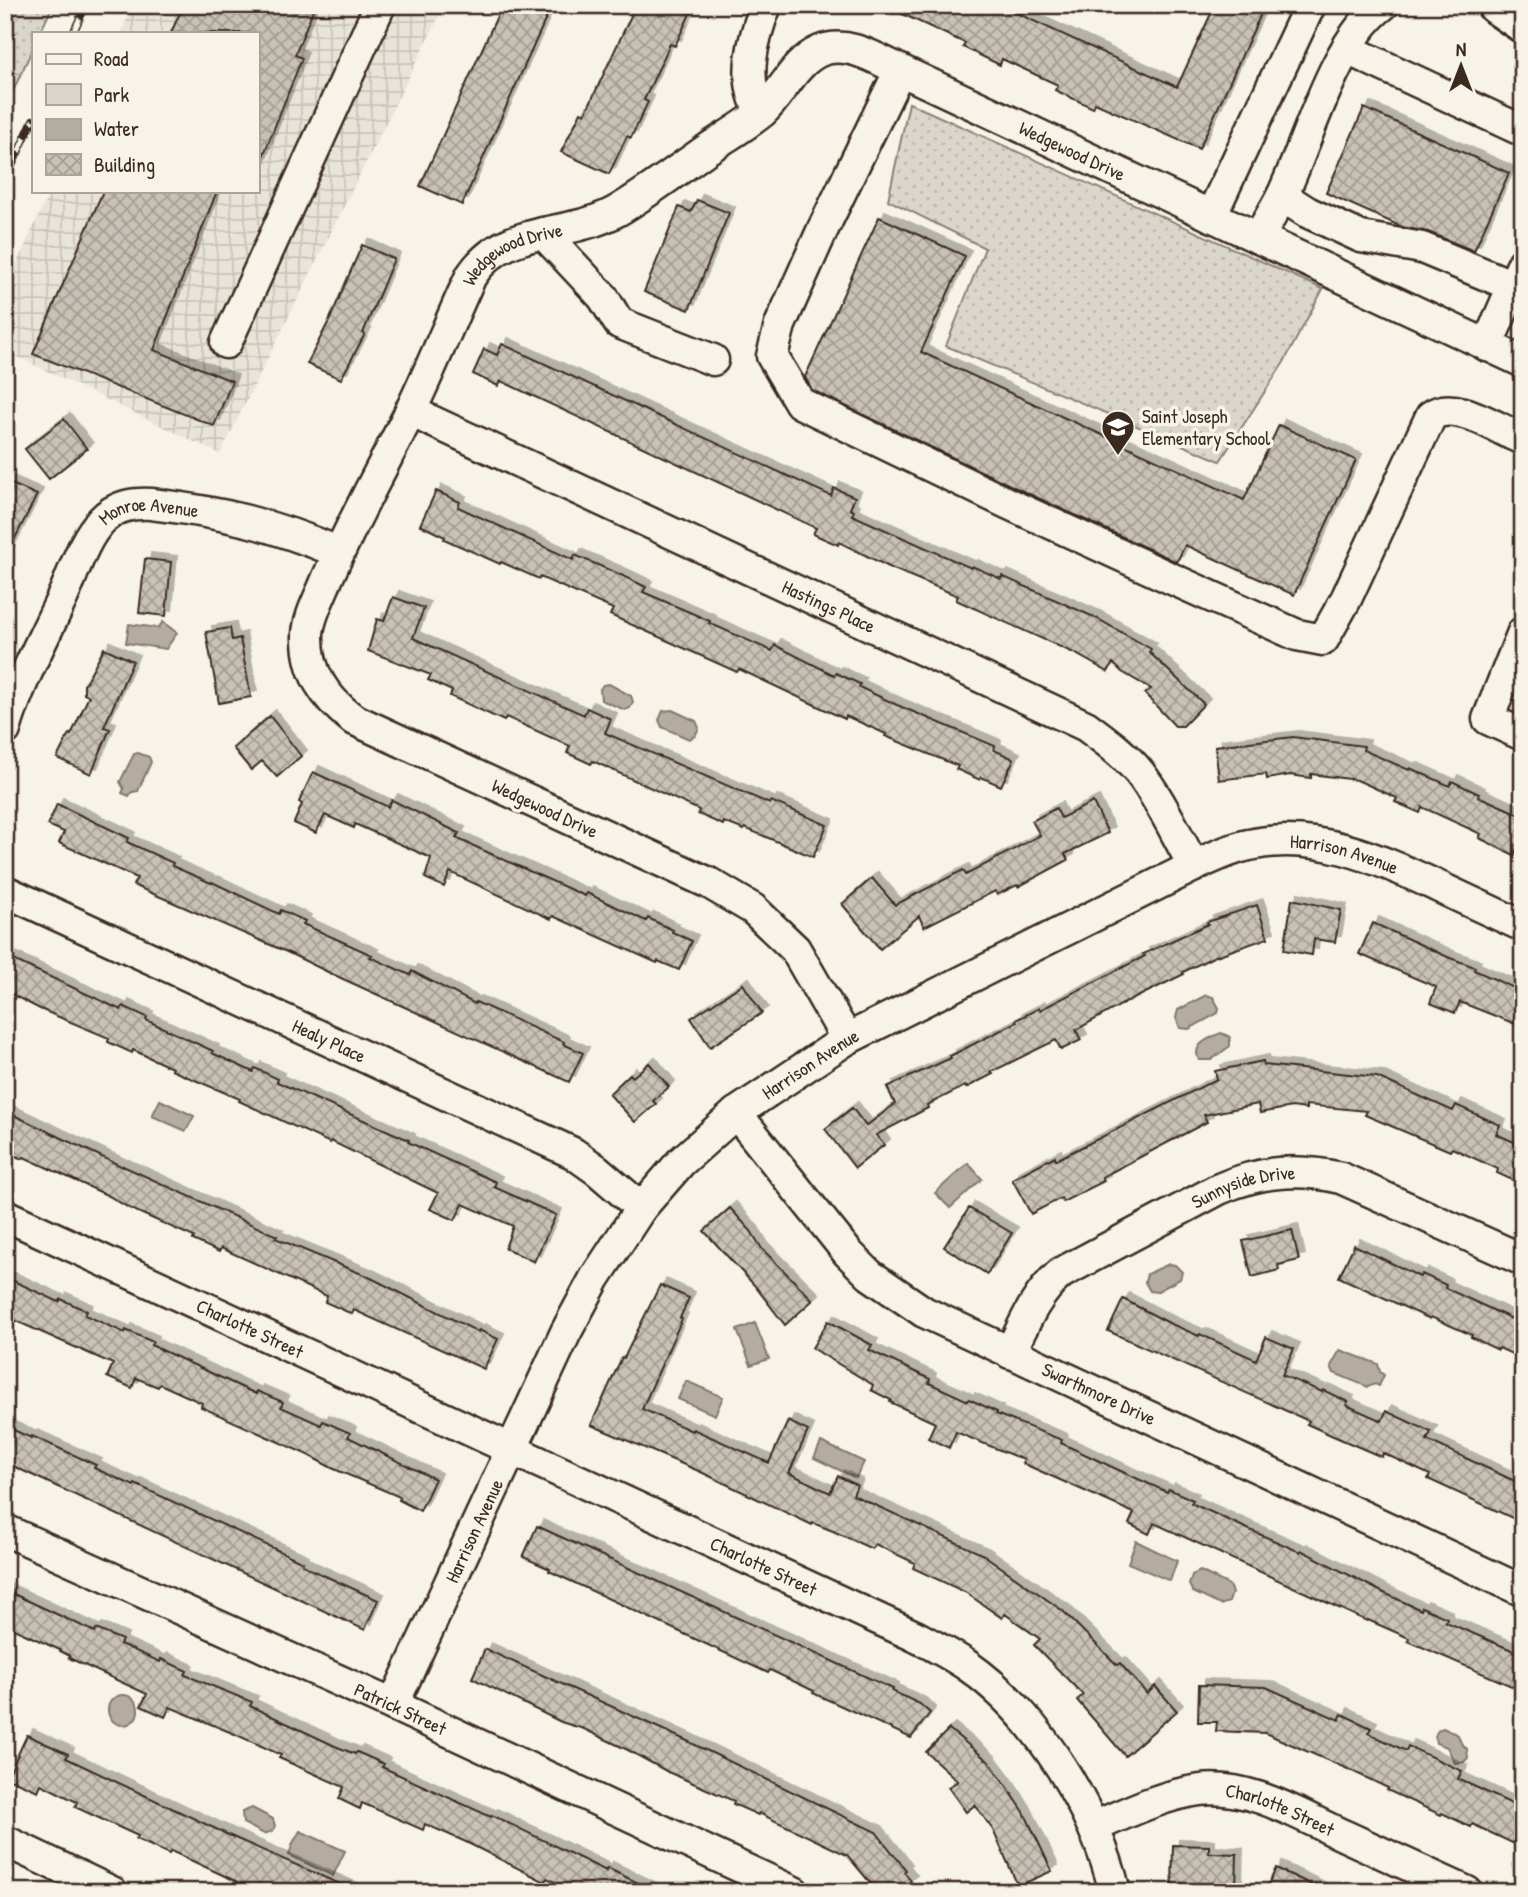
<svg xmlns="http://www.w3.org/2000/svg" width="1528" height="1897" viewBox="0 0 1528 1897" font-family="'Patrick Hand',sans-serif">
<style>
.industrial{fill:url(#industrial-grid)}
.green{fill:url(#green-dots);stroke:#8b8074;stroke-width:2}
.water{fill:#b4aca0;stroke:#84786c;stroke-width:2}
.building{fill:url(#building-cross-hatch);stroke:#3b2a1e;stroke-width:2;filter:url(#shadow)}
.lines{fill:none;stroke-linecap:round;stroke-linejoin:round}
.minor-casing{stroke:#3b2a1e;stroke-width:35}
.major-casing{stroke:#3b2a1e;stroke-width:44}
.minor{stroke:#f7f3e8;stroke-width:30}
.major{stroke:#f7f3e8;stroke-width:38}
.rail-casing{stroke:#3b2a1e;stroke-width:8}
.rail{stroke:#f7f3e8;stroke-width:5;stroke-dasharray:16;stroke-linecap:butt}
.labels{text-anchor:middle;stroke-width:7;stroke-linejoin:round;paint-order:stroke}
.street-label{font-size:19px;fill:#3b2a1e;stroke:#f7f3e8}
.poi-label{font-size:19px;fill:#3b2a1e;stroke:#f7f3e8;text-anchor:start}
</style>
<defs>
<pattern id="industrial-grid" width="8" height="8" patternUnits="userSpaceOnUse" patternTransform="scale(1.75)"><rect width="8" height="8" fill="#e9e4d9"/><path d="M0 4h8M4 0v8" fill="none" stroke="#c9c4ba"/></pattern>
<pattern id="green-dots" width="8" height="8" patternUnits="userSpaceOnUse" patternTransform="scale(1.75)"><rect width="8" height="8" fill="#dbd6cb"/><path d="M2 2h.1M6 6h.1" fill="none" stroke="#bdb8ae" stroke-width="1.8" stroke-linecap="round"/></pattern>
<pattern id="building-cross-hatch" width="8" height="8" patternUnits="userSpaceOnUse" patternTransform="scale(1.75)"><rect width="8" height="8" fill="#c8c1b6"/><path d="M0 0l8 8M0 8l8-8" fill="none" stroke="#a49d93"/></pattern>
<filter id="shadow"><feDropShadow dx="6" dy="-6" stdDeviation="0" flood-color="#0004"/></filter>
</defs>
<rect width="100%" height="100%" fill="#f7f3e8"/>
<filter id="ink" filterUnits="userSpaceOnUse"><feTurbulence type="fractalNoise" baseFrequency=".0143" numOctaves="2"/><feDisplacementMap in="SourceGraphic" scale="14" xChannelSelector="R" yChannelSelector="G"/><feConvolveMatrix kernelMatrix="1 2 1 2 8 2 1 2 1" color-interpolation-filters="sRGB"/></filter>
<g filter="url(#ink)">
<path class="industrial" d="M133,5H445L220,454L5,351V289L50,191H257V33H121Z"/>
<path class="green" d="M5,5H53L40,33H33V48L5,108Z
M909,103L1323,289L1284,362L1220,461L946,346L985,248L888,200Z"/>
<path class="water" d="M163,622L177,633L166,649L126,643L129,624L158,628Z
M609,684L631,696L633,702L630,708L625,710L601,700L600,689L603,685Z
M672,710L696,721L699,728L695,736L689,739L662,727L659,720L663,711Z
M138,753L149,757L151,762L138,791L132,792L129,796L122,793L124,789L120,782L134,754Z
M1206,995L1213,997L1219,1008L1218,1013L1189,1029L1180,1028L1176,1018L1178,1010Z
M1221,1033L1230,1037V1046L1211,1060H1199C1191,1045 1209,1038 1221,1033Z
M160,1100L194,1116L186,1131L152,1116Z
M968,1163L982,1179L950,1208L935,1193Z
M1169,1264L1175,1265L1182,1272L1180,1279L1156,1292L1150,1291L1145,1282L1147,1274Z
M755,1323L769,1359L751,1365L737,1330Z
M1340,1350L1378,1364L1380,1372L1384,1375L1379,1386L1375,1384L1368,1387L1334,1373L1331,1366Z
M686,1381L723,1397L715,1415L678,1399Z
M821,1442L864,1462L856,1478L814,1458Z
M1136,1541L1177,1561L1170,1581L1128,1563Z
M1200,1571L1229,1585L1232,1593L1229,1602L1220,1605L1193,1592L1189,1585L1192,1575Z
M108 1710a15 15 0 1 1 30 0a15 15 0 1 1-30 0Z
M1443,1728L1458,1735L1461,1743L1467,1749L1468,1758L1464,1762L1455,1763L1447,1747L1436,1743C1434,1736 1436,1730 1443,1728Z
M252,1808L273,1819L275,1826L273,1831L264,1834L243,1823L242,1812Z
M300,1831L345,1851L333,1876L289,1855L293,1843Z"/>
<path class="building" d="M183,5H315L295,55L302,58L258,169L257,33H171Z
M502,5H552L462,205L420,186Z
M636,5H694L675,46L670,44L644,100L648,102L631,138L627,136L609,174L561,152L581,112L585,114Z
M883,5H999L1177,87L1215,5H1265L1199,149L1095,103L1093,108L1055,90L1058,85L1002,59L1000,65L963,47L965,43Z
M1364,108L1509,173L1474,251L1428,232L1402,227L1326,193Z
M103,191H217L154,350L232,381L214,426L33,354Z
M697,200L729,213L689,310L644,292L679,207L691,212Z
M879,217L965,256L921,352L1244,500L1279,425L1356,460L1294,595L1185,545L1177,562L1014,487L812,390L805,377Z
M362,245L394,259L363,333L365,334L341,379L307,364L330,319Z
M502,344L831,496L834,488L855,497L850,509L854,511L852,515L971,568L972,566L1001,579L1002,576L1096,618L1151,649L1149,652L1204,704L1183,726H1175L1145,694L1151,689L1122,672L1113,663L1108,672L1076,654L956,600L958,596L891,568L839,542L838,545L813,534L816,528L501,381L498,386L473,374L484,349L497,355Z
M64,419L87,449L49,479L25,449Z
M5,481L37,495L5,558Z
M436,491L460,502L458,507L573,560L575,555L623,576L646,587L643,592L710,621L709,623L772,651L775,645L834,675L836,673L860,684L859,687L897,705L995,746L994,750L1014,759L1001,786L981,777L980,780L956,769L958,766L885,736L886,734L846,716L845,719L739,669L737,672L610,615L613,609L540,577L539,579L501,562L500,564L444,539L445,537L420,525Z
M145,559L171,562L166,616L139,613Z
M393,597L424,608L413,638L584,715L587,708L611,719L605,733L770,804L771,801L827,825L813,857L745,828L744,830L724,822L723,825L698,814L699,810L593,761L591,764L567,753L570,746L506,717L504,721L450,696L452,691L428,680L431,675L368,651L377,619L384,621Z
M230,628L232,640L240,638L251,697L219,703L206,632Z
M104,648L133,661L104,727L110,729L91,774L57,758L69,734L71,735L89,696L84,694V685Z
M270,716L301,756L277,777L262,761L251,770L233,748Z
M1293,737L1364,746L1363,750L1409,770L1410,768L1450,786L1452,781L1479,794L1478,796L1523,816V852L1517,849L1514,855L1479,838L1481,834L1422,807L1420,813L1395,802L1397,798L1357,780L1311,774V778L1290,775L1267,779L1266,774L1219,780L1215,746Z
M313,772L388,807L392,800L459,833L456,838L509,862L585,896L587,893L646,921L648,918L673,930L672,932L692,941L679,970L658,961L657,963L553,916L551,919L450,872L444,887L425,878L431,858L355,824L354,828L325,815L316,833L294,823L302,804L299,802Z
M1093,802L1108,833L1065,854L1068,860L1018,887L1017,885L997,895L995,891L924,927L919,916L880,949L842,904L872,878L895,905L963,870L966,875L1040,835L1032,821L1056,808L1061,818Z
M57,804L129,838L127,842L173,863L172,866L211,883L212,882L279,914L281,910L305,921L303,924L372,955L370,957L410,975L412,971L475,1004L476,1002L564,1042L563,1044L583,1053L569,1082L330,973L289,953L133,885L137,878L59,843L64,832L48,825Z
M1292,899L1341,910L1335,942L1314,939L1312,955L1284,950Z
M1257,905L1268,938L1213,957L1183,972L1184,974L1121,1005L1076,1030L1081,1040L1061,1050L1056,1040L991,1072L993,1074L966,1088L965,1086L927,1105L928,1108L876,1135L884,1145L855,1168L825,1129L852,1108L866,1126L895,1104L887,1087L951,1058L950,1056L1017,1022L1016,1020L1039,1008L1040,1010L1145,956L1143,954L1208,924L1207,922Z
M1373,923L1450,958L1475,967L1474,970L1523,992V1027L1460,1002L1455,1013L1430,1003L1436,987L1359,954Z
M5,956L121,1010L123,1006L147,1017L146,1020L213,1051L212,1053L253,1072L255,1068L278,1079L277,1082L409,1140L408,1142L496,1182L494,1187L556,1215L534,1262L505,1248L513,1226L463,1204L455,1220L430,1209L438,1193L331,1141L330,1143L239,1101L240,1099L171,1070L172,1068L133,1050L132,1053L108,1042L109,1038L40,1009L5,991Z
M743,984L762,1013L710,1047L691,1018Z
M1263,1061L1264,1065L1377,1077L1453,1111L1456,1105L1500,1125L1496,1134L1523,1146V1185L1497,1173L1498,1169L1452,1148L1450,1151L1365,1115L1367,1111L1306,1105V1109L1292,1107L1260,1113L1258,1104L1204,1115L1207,1122L1102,1177L1104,1181L1063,1202L1061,1198L1031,1214L1012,1179L1055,1156L1056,1160L1217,1079L1215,1071Z
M649,1063L669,1087L653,1101L656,1104L635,1122L609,1094L630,1074L633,1077Z
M5,1111L123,1167V1166L277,1236L275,1238L369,1277L478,1332L479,1330L498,1339L484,1369L354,1310L352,1314L325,1302L327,1296L221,1248L219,1252L193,1240L194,1237L129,1208L109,1196L24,1157L22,1159L5,1151Z
M730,1208L751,1231L762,1249L813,1300L785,1325L755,1286L704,1231Z
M969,1208L1012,1233L987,1274L944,1247Z
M1292,1230L1299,1260L1278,1265L1279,1270L1252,1277L1243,1241Z
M1354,1245L1420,1277L1422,1274L1446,1285L1445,1288L1523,1324V1359L1499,1348L1498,1350L1471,1337L1472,1335L1431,1317L1430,1319L1339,1277Z
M5,1277L59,1302L61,1299L87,1311L85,1315L125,1333L126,1330L153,1342L151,1345L256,1394L257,1391L283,1402L281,1407L321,1425L323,1421L350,1433L348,1437L435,1479L420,1511L399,1500L400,1497L332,1468L308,1455L201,1407L202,1403L160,1384L158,1387L136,1378L132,1388L107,1377L113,1364L5,1316Z
M660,1285L689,1298L680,1318L682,1319L642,1409L692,1431L693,1429L769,1463L788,1421L808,1431L789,1473L830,1493L838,1476L857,1485L853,1495L984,1555L1063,1611L1117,1665L1120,1663L1147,1694L1155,1686L1177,1711L1125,1756L1077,1700L1083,1695L1034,1645L1040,1639L1005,1614L1002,1618L965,1592L913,1568L915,1563L875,1544L872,1549L833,1531L813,1523L812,1525L701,1472L591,1425L622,1357L624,1358Z
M1123,1299L1169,1323L1199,1336L1200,1334L1256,1360L1266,1337L1294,1349L1282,1375L1322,1392L1323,1390L1348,1402L1346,1405L1382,1421L1386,1411L1431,1432L1427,1440L1523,1485V1523L1428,1479L1430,1475L1383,1453L1382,1457L1331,1435L1307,1424L1309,1421L1108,1331Z
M828,1321L872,1345L869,1350L930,1379L929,1383L968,1401L969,1399L997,1412L996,1414L1062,1440L1061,1443L1127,1474L1167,1492L1169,1489L1193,1500L1191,1503L1250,1530L1300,1552L1301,1550L1382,1592L1421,1610L1422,1607L1447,1618L1446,1622L1514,1651L1523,1656V1691L1408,1641L1409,1638L1368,1620L1367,1621L1154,1523L1149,1534L1129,1524L1134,1513L1022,1463L1024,1460L956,1432L949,1448L928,1438L935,1423L890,1402L891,1400L871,1390L873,1385L812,1348Z
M5,1426L31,1438L32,1436L96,1465L94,1468L134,1486L135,1484L303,1562L302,1564L312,1570L378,1600L365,1630L15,1467L5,1461Z
M537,1526L893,1689L892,1691L920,1704L930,1713L911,1738L813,1693L814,1691L770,1670L768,1673L549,1571L550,1569L523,1557Z
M5,1590L95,1632L96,1629L122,1640L120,1644L160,1662L161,1659L187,1671L185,1675L252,1702L250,1706L335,1746L355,1754L357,1752L384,1764L382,1767L491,1817L492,1815L606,1871L607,1868L657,1892H575L547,1878L545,1882L466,1842L425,1824L423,1830L362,1803L360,1809L339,1799L344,1787L279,1758L281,1755L237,1735L170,1707L165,1717L141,1706L147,1694L69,1658L70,1656L60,1651V1650L5,1625Z
M485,1649L683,1739L876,1832L906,1870L904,1872L911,1881L897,1892H878L847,1855L759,1813L758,1815L733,1804L734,1801L668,1772L628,1750L584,1729L561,1722L472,1678Z
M1199,1685L1266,1687L1339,1720L1342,1714L1371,1728L1368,1733L1406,1751L1408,1746L1462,1771L1458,1779L1523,1809V1848L1472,1824L1471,1827L1442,1813L1441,1815L1387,1790L1388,1788L1350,1770L1265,1733L1216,1731L1217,1722H1198Z
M949,1729L988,1761L1006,1785L1024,1812L1052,1871L1018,1886L993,1830L975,1805L966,1812L948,1787L958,1781L926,1752Z
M27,1735L68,1754L66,1758L235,1838L358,1892H259L171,1851L169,1854L136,1839L138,1836L75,1807L77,1802L41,1784L38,1791L7,1778Z
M1173,1845L1209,1846V1853L1237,1854L1236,1889L1172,1888Z
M1276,1868L1327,1892H1265Z"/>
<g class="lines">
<defs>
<g id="minor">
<path d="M1347,49L1523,131"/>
<path d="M900,70L822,231L780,325L772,356L800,403L1007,503L1168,577L1297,635L1323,640L1346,599L1431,416C1455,398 1498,430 1523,439"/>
<path d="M761,112C741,80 753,39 766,5"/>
<path d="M1282,196L1307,212L1361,237L1422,248L1513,286"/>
<path d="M1211,216L1310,5"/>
<path d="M543,233L603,297L619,323L713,360"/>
<path d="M1258,238C1266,224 1275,210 1282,196C1308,142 1334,41 1383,5"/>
<path d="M226,343L380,5"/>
<path d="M1487,346L1523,263"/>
<path id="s1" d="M410,411L1086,726C1105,740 1124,754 1139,772C1161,800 1176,835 1194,866"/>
<path d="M1523,632L1488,719L1523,735"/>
<path id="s2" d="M5,730C18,684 43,640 63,596C74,572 83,539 102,520C116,506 132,503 151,504C221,512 274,525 338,552"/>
<path id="s3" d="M5,891L573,1153L597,1170L641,1208"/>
<path id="s4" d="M847,1039L795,949L753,909L709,883L353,719C324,697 307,672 308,634C309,617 319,599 325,584C350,525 382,469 410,412C432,367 450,321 471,276C506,223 567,239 617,211C649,192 679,169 709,148C727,136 746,125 762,112C782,94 794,62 820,51C847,40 875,58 900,70L1523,362"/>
<path id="s5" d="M736,1113L848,1253L870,1275L924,1312L1523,1591"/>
<path id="s6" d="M5,1215L917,1637C934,1646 952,1655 968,1666C1039,1716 1095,1809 1115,1892"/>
<path id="s7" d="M1010,1353C1024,1324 1036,1294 1061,1273L1219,1189C1260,1171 1297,1168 1341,1178L1523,1260"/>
<path id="s8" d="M5,1530L393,1705L794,1892"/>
<path id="s9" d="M393,1705L566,1332L595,1278L641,1208L681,1162L736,1113L847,1039L1194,866C1212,858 1229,849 1249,845C1315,830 1376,858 1435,885C1464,899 1493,912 1523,926"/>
<path id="s10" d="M1094,1827C1128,1812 1163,1795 1200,1790C1251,1784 1300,1816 1345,1836C1386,1855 1426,1873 1467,1892"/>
<path d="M5,1841L112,1892"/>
</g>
<path id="major" d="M1497,5L1523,23"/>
</defs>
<use href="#minor" class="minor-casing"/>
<use href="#major" class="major-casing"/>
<use href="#minor" class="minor"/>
<use href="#major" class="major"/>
<defs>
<path id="rail" d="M73,33L86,5
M5,181L33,120"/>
</defs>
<use href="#rail" class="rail-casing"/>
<use href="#rail" class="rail"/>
</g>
</g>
<defs>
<symbol id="school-pin" viewBox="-11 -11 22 30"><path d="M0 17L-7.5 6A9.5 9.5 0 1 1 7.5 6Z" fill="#3b2a1e" stroke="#f7f3e8"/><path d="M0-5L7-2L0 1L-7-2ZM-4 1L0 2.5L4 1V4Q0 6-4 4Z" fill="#fff"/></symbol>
</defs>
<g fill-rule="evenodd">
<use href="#school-pin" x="1099" y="408" width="38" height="52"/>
</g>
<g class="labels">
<g class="street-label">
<text dy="7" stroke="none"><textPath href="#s4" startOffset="1799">Wedgewood Drive</textPath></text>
<text dy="7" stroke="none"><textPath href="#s4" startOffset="1148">Wedgewood Drive</textPath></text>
<text dy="7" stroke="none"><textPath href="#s2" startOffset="282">Monroe Avenue</textPath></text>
<text dy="7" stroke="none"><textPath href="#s1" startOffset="462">Hastings Place</textPath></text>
<text transform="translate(545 808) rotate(25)" y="7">Wedgewood Drive</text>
<text dy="7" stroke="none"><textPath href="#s9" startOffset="1368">Harrison Avenue</textPath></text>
<text dy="7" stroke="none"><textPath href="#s3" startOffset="357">Healy Place</textPath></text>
<text dy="7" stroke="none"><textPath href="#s9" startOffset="780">Harrison Avenue</textPath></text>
<text dy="7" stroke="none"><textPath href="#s7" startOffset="299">Sunnyside Drive</textPath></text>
<text dy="7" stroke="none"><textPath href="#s6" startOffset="270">Charlotte Street</textPath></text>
<text dy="7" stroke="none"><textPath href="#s5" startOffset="469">Swarthmore Drive</textPath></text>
<text dy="7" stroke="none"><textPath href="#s9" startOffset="192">Harrison Avenue</textPath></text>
<text dy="7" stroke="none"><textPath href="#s6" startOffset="836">Charlotte Street</textPath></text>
<text dy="7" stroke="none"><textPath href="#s8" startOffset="434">Patrick Street</textPath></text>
<text dy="7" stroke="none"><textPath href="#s10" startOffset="196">Charlotte Street</textPath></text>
</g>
<g class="poi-label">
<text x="1142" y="423">Saint Joseph<tspan x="1142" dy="22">Elementary School</tspan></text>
</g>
</g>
<rect width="1528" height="1897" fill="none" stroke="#f7f3e8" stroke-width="28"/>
<rect x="14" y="14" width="1500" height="1869" fill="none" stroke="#3b2a1e" stroke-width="2.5" filter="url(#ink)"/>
<rect x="32" y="32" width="228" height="161" fill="#f7f3e8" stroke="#aca397" stroke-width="2"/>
<rect x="46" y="54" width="35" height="10" fill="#f7f3e8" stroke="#aca397" stroke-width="2"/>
<text x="94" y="66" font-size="21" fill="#3b2a1e">Road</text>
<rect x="46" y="84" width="35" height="21" fill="#dbd6cb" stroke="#aca397" stroke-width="2"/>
<text x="94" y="102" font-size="21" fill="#3b2a1e">Park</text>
<rect x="46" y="119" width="35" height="21" fill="#b4aca0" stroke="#aca397" stroke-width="2"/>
<text x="94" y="136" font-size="21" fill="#3b2a1e">Water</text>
<rect x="46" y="154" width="35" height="21" fill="url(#building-cross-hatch)" stroke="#aca397" stroke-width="2"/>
<text x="94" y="172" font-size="21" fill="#3b2a1e">Building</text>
<g transform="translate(1461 66)" stroke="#f7f3e8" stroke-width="5" paint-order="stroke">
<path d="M0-5L12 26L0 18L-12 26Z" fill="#3b2a1e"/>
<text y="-10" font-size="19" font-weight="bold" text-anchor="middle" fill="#3b2a1e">N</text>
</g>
</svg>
